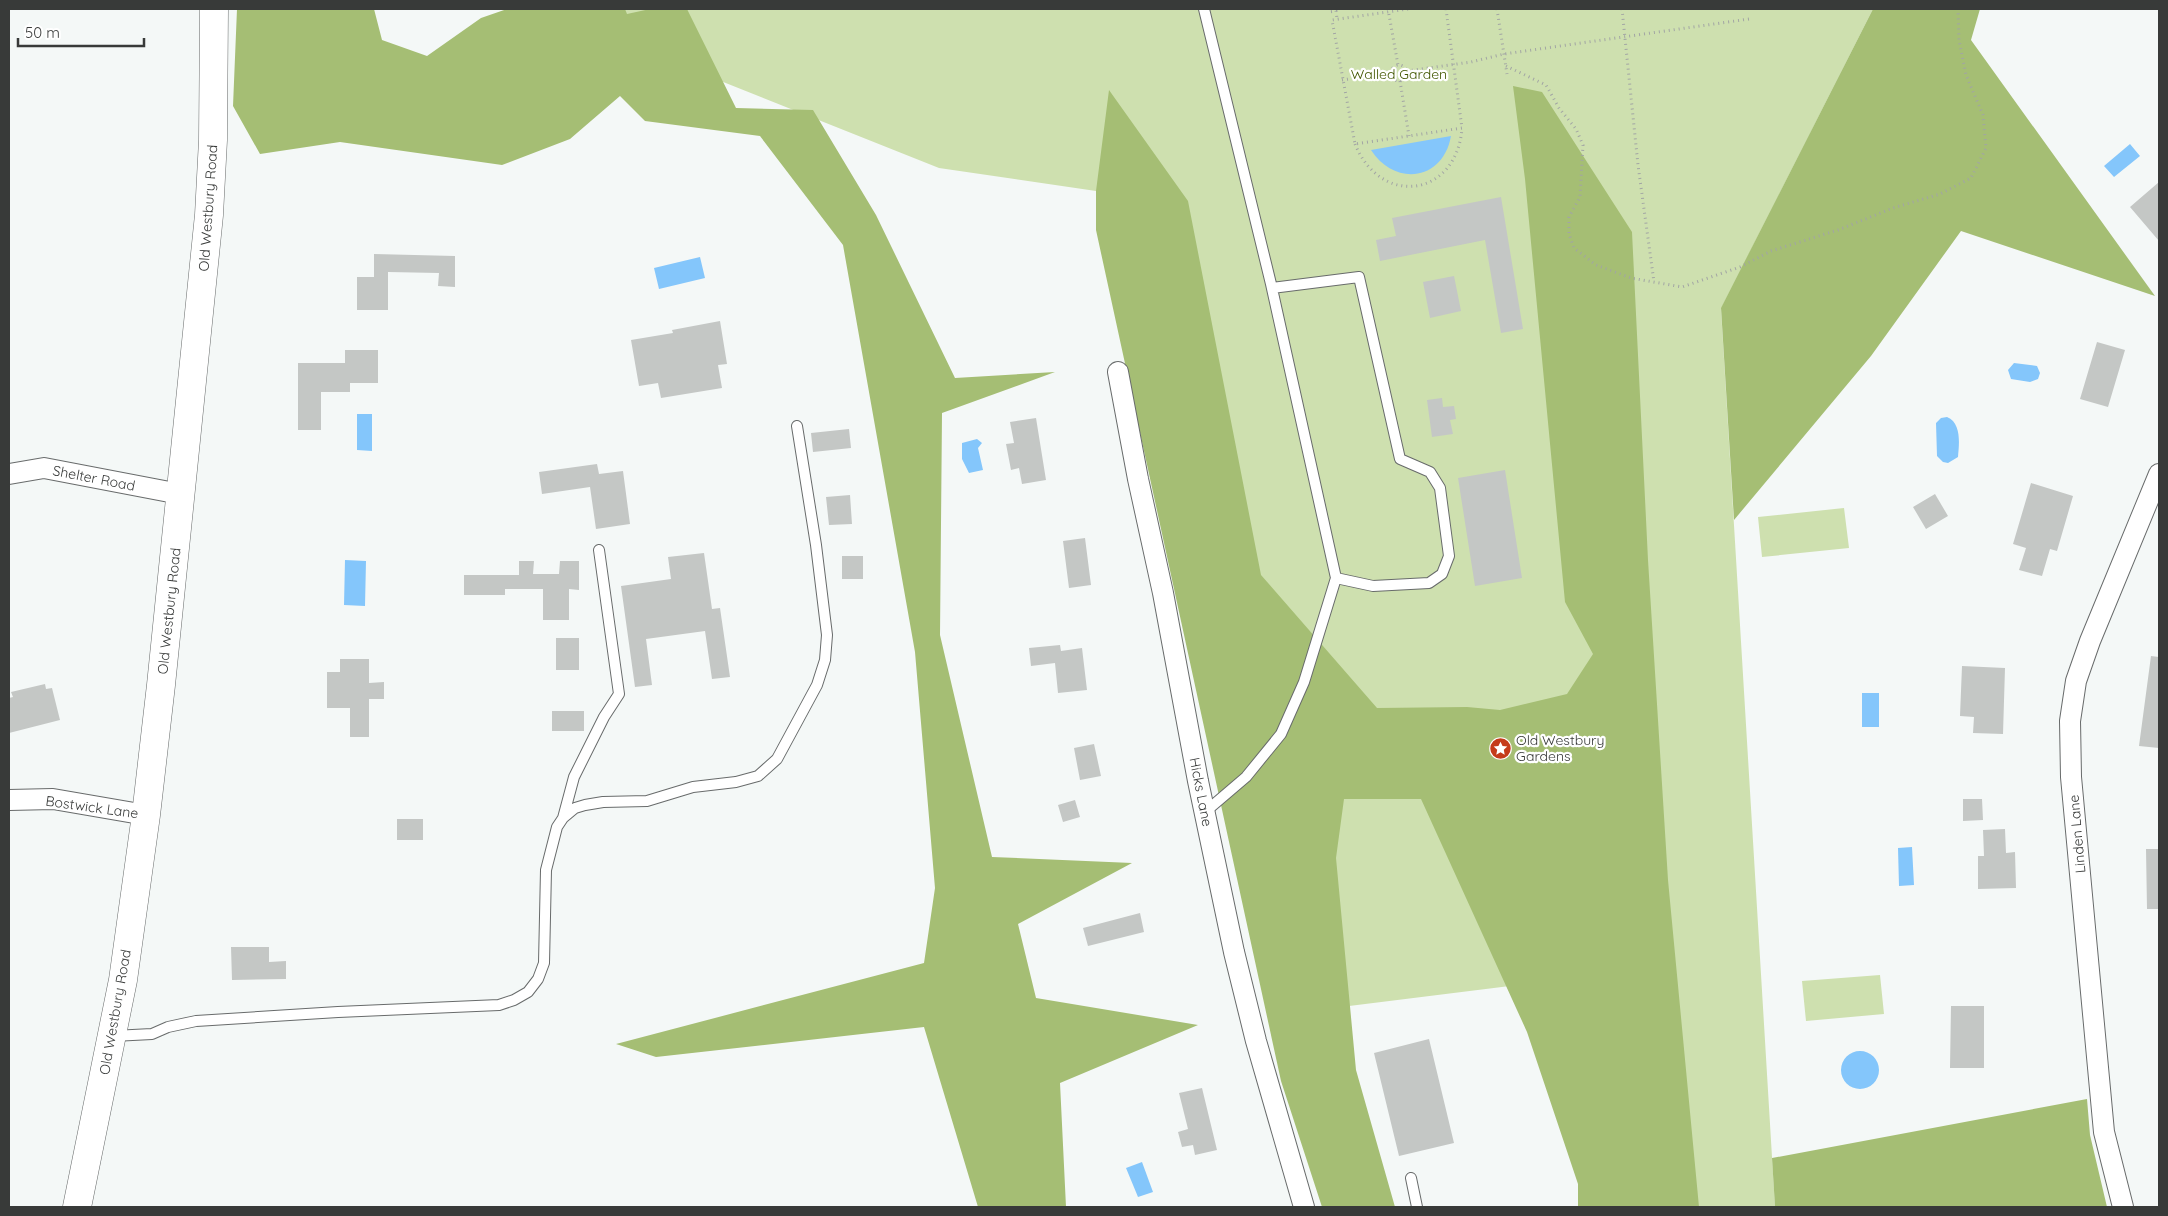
<svg xmlns="http://www.w3.org/2000/svg" width="2168" height="1216" viewBox="0 0 2168 1216" font-family="Quicksand,sans-serif">
<style>
.green{fill:#cee0af}
.forest{fill:#a5be74}
.water{fill:#84c6fb}
.building{fill:#c4c7c5}
.lines{fill:none;stroke-linecap:round;stroke-linejoin:round}
.lane-casing{stroke:#686b6b;stroke-width:12}
.street-casing{stroke:#686b6b;stroke-width:22}
.secondary-casing{stroke:#686b6b;stroke-width:29}
.path{stroke:#a2a5a4;stroke-width:3;stroke-dasharray:1 4;stroke-linecap:butt}
.lane{stroke:#fff;stroke-width:10}
.street{stroke:#fff;stroke-width:20}
.secondary{stroke:#fff;stroke-width:28}
.labels{text-anchor:middle;stroke-width:4.5;stroke-linejoin:round;paint-order:stroke}
.park-label{font-size:14px;fill:#425700;stroke:#fff}
.street-label{font-size:14px;fill:#383a39;stroke:#fff}
.poi-label{font-size:14px;fill:#383a39;stroke:#fff;text-anchor:start}
</style>
<rect width="100%" height="100%" fill="#f4f8f7"/>
<path class="green" d="M540,9H1873L1721,309L1775,1207H1620L1590,976L1325,1009L1096,191L939,168Z
M1844,508L1849,548L1762,557L1758,517Z
M1880,975L1884,1014L1806,1021L1802,981Z"/>
<path class="forest" d="M237,9H374L382,40L427,56L481,18L507,9H625L627,14L650,9H687L736,108L813,110L876,215L955,378L1055,372L942,413L940,635L992,857L1132,863L1018,924L1036,998L1198,1025L1060,1083L1066,1207H978L924,1027L656,1057L616,1044L924,963L935,888L915,652L843,245L760,136L645,121L620,96L570,139L502,165L340,142L260,154L233,106Z
M1873,9H1980L1971,40L2155,296L1961,231L1871,356L1734,520L1721,308Z
M1513,86L1542,92L1632,232L1648,560L1668,880L1699,1207H1578V1184L1527,1032L1421,799H1344L1336,858L1356,1070L1395,1207H1322L1281,1081L1096,230V191L1109,90L1188,201L1261,575L1377,708L1467,707L1500,710L1567,694L1593,654L1565,602L1525,179Z
M2087,1099L2090,1135L2107,1207H1775L1772,1158Z"/>
<path class="water" d="M1451,136C1443,181 1395,187 1371,150Z
M2130,144L2140,156L2114,177L2104,166Z
M700,257L705,278L659,289L654,268Z
M2014,363L2037,366L2040,373L2038,379L2030,382L2011,379L2008,370Z
M357,414H372V451L357,450Z
M1947,417C1962,423 1959,445 1958,457L1948,463L1943,462L1937,456L1936,423L1941,418Z
M977,439L982,443L978,448L983,470L969,473L962,459V443Z
M345,560L366,561L365,606L344,605Z
M1862,693H1879V727H1862Z
M1912,847L1914,885L1899,886L1898,848Z
M1841 1070a19 19 0 1 1 38 0a19 19 0 1 1-38 0Z
M1142,1162L1153,1192L1138,1197L1126,1168Z"/>
<path class="building" d="M2159,182V241L2130,207Z
M1501,197L1523,329L1501,333L1485,240L1380,261L1376,240L1396,236L1392,218Z
M374,254L455,256V287L438,286L439,273L388,272V310H357V277H374Z
M1454,276L1461,311L1430,318L1423,282Z
M720,321L727,364L718,365L722,388L661,398L658,383L639,386L631,340L673,333L672,330Z
M2097,342L2125,350L2108,407L2080,399Z
M345,350H378V383H350V392H321V430H298V363H345Z
M1442,398L1443,407L1454,406L1456,419L1450,420L1453,434L1432,437L1427,400Z
M1036,418L1046,480L1022,484L1019,468L1011,470L1006,444L1014,443L1010,422Z
M849,429L851,448L813,452L811,433Z
M597,464L599,474L623,471L630,524L596,529L590,487L542,494L539,472Z
M1505,470L1522,578L1475,586L1458,478Z
M2031,483L2073,496L2057,551L2050,549L2042,576L2019,570L2026,548L2013,544Z
M1935,494L1948,516L1926,529L1913,507Z
M850,495L852,524L829,525L826,497Z
M1085,538L1091,585L1069,588L1063,541Z
M704,553L712,609L720,608L730,677L712,679L705,631L646,639L652,685L635,687L621,586L671,579L668,557Z
M842,556H863V579H842Z
M519,561H534L533,574H559L560,561H579V590L569,589V620H543V589H505V595H464V575H519Z
M556,638H579V670H556Z
M1060,645L1061,651L1082,648L1087,690L1058,693L1055,663L1031,666L1029,648Z
M2151,656L2159,657V748L2139,746Z
M340,659H369V683L384,682V699H369V737H350V708H327V672H340Z
M1962,666L2005,668L2003,734L1973,733L1974,717L1960,716Z
M45,684L46,689L52,688L60,720L9,733V698L13,697L11,692Z
M552,711H584V731H552Z
M1094,744L1101,776L1080,780L1074,748Z
M1963,799H1982L1983,820L1963,821Z
M1075,800L1080,817L1063,822L1058,805Z
M397,819H423V840H397Z
M2005,829L2006,853L2015,852L2016,888L1978,889V856H1984L1983,830Z
M2146,849H2159V909H2147Z
M1140,913L1144,932L1088,946L1083,928Z
M231,947H269V962L286,961V979L232,980Z
M1951,1006H1984V1068H1950Z
M1429,1039L1454,1143L1399,1156L1374,1053Z
M1202,1088L1217,1150L1195,1155L1193,1145L1182,1147L1178,1132L1188,1129L1179,1093Z"/>
<g class="lines">
<defs>
<path id="lane" d="M1204,9L1271,284L1336,578L1304,682L1281,734L1246,777L1205,812
M1272,288L1359,277L1400,459L1430,472L1440,488L1449,556L1442,574L1429,583L1373,586L1336,578
M563,818L574,777L604,717L619,694L599,550
M113,1036L152,1034L168,1027L196,1021L338,1012L499,1005L514,1000L528,992L538,979L544,963L546,870L557,827L563,818L575,808L585,805L603,802L647,801L693,787L736,782L758,776L777,759L817,685L825,660L827,635L816,545L797,426
M1411,1178L1417,1207"/>
<path id="street" d="M1118,372L1138,479L1163,593L1198,781L1234,952L1256,1041L1304,1207
M9,474L44,468L180,494
M9,800L53,799L146,815
M2123,1207L2104,1132L2071,777L2070,721L2076,681L2090,641L2159,474"/>
<path id="secondary" d="M77,1207L123,980L146,815L161,685L209,215L213,140L214,9"/>
</defs>
<use href="#lane" class="lane-casing"/>
<use href="#street" class="street-casing"/>
<use href="#secondary" class="secondary-casing"/>
<path class="path" d="M1329,9V12L1336,11L1337,19
M1388,9L1398,65
M1408,9L1332,20L1355,144L1462,128L1446,9
M1497,9L1507,74
M1622,9L1638,165L1654,282
M1391 73a8 8 0 1 1 16 0a8 8 0 1 1-16 0Z
M1506,66L1546,85L1559,108L1576,129L1583,145L1580,197L1569,217V234L1574,248L1596,265L1631,278L1682,287L1740,267L1771,251L1838,230L1893,208L1940,194L1971,178L1986,148L1983,115L1966,75L1959,40L1958,9
M1407,71L1471,62L1504,54L1749,19
M1342,80L1391,73
M1400,81L1409,136
M1355,144C1381,208 1457,197 1462,128"/>
<use href="#lane" class="lane"/>
<use href="#street" class="street"/>
<use href="#secondary" class="secondary"/>
</g>
<defs>
<symbol id="sight-disc" viewBox="-11 -11 22 22"><circle r="9.5" fill="#c53b1a" stroke="#fff"/><path d="M0-6L1.8-2.2L6-1.7L2.9 1.2L3.7 5.4L0 3.3L-3.7 5.4L-2.9 1.2L-6-1.7L-1.8-2.2Z" fill="#fff"/></symbol>
</defs>
<g fill-rule="evenodd">
<use href="#sight-disc" x="1488" y="736" width="25" height="25"/>
</g>
<g class="labels">
<g class="park-label">
<text x="1399" y="79">Walled Garden</text>
</g>
<g class="street-label">
<text transform="translate(208 208) rotate(-86)" y="5">Old Westbury Road</text>
<text transform="translate(94 478) rotate(11)" y="5">Shelter Road</text>
<text transform="translate(169 611) rotate(-84)" y="5">Old Westbury Road</text>
<text transform="translate(1201 792) rotate(79)" y="5">Hicks Lane</text>
<text transform="translate(92 807) rotate(8)" y="5">Bostwick Lane</text>
<text transform="translate(2077 834) rotate(-95)" y="5">Linden Lane</text>
<text transform="translate(115 1012) rotate(-80)" y="5">Old Westbury Road</text>
</g>
<g class="poi-label">
<text x="1516" y="745">Old Westbury<tspan x="1516" dy="16">Gardens</tspan></text>
</g>
</g>
<rect width="2168" height="1216" fill="none" stroke="#383a39" stroke-width="20"/>
<path d="M18 38v8h126v-8" fill="none" stroke="#383a39" stroke-width="2.5"/>
<text x="25" y="38" font-size="15" fill="#383a39" stroke="#ffffff" stroke-width="4" paint-order="stroke">50 m</text>
</svg>
